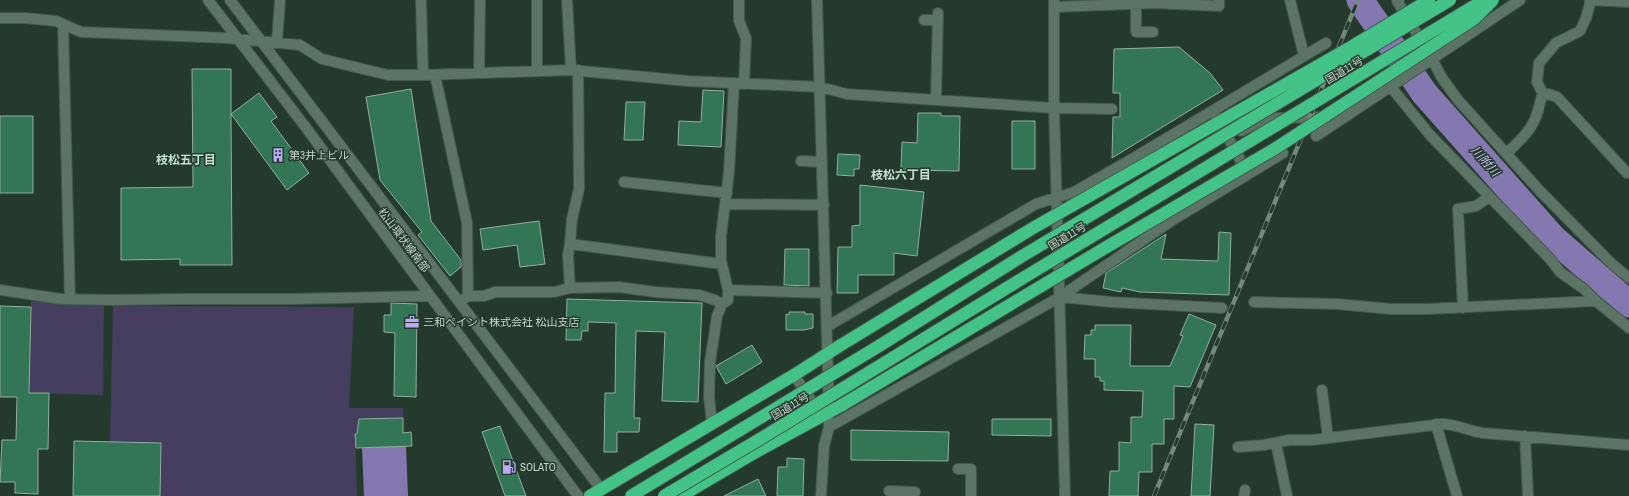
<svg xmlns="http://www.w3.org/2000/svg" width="1629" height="496" viewBox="0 0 1629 496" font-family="'Archivo Narrow','Noto Sans JP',sans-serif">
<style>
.park{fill:#463e5f}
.water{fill:#8578b1}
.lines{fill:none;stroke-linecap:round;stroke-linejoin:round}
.river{stroke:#8578b1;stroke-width:27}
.building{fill:#337655;stroke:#94ae9f}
.minor-casing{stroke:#44574c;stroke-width:12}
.highway-casing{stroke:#44574c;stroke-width:14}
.minor{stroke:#5c7466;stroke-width:10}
.highway{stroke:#44c388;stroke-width:12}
.rail-casing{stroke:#76887d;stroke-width:4.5}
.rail{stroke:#233a2d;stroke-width:3;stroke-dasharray:9;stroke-linecap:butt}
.highway-bridge-casing{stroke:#44574c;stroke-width:14;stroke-linecap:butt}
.highway-bridge{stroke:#44c388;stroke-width:12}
.labels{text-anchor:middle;stroke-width:3;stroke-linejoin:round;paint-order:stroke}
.street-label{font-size:11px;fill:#c8d5cd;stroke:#233a2d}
.poi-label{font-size:11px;fill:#c8d5cd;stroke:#233a2d;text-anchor:start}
.neighbourhood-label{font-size:12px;font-weight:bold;fill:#c4dfcf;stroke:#233a2d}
.water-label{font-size:12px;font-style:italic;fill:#cfc5f7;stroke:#233a2d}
</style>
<rect width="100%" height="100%" fill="#233a2d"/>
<path class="park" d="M31,301L50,303L104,306L103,395L29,393Z
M113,306L354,307L349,408H403V418L359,419L357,434H355L357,496H160L161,443L110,442Z"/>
<path class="water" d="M406,446L408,496H364L362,447Z"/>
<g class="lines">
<path class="river" d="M1360,0L1425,94L1553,238L1629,304"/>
</g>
<path class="building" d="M1179,47L1210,73L1223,90L1112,158L1113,117H1120V93H1113L1114,49Z
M192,69H231V114L259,93L277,117L271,121L309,173L287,190L231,114L232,265H180V259L121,260V188L193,187Z
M411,89L431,221L461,260V267L450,276L418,235L422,232L380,180L366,97Z
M703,90L724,91L721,147L678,145L679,121L701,122Z
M626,102H645L643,140H624Z
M918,113H941V116H960L959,171L901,170L902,142L917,143Z
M0,116H33V193H0Z
M1012,121H1035V169H1012Z
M838,154L860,155L859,169H854V176L837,175Z
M860,185L924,192L917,256L894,253V275H858V293H837L838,247H852V226L860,225Z
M539,221L545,264L520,267L517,245L483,250L480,229Z
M1219,232L1231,233L1229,295L1140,292L1122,288L1121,292L1116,291L1103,288L1106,273L1166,234L1161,259L1218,261Z
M785,249H809V286L784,285Z
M567,299L702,303L698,402L662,401L665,332L636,331L634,418H640L639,432H617V452H604L605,393H615L616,323L588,322V331H582L581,340H566Z
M391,303L417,304L416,397L394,396L395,333L384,332V315H391Z
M0,306L31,307L29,393H49L48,449H38V494L15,493V482H0L2,440H16L17,397H0Z
M789,312H805V314H813V328L804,330H786V314L789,315Z
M1189,314L1216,325L1190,387L1174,386V419H1164V444H1152V472H1139L1138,496H1109L1110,471H1119V442L1131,443V417H1142L1143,391L1104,390V381H1100V377H1095V359H1084L1085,335H1091V330H1095V325H1131L1130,366H1170L1183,336L1180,335Z
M752,345L762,362L726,384L716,366Z
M403,418V433L411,432L412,446L356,448L355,434H357L359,419Z
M992,419H1051V436L992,435Z
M1195,424L1214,425L1210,496H1191Z
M500,426L526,496H505L482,432Z
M851,430L949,432L948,461L851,460Z
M74,441L161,443L160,496H73Z
M787,458L804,459L803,496H777L778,467H787Z
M758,479L766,496H724Z"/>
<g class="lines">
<defs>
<path id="minor" d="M208,0L304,125L578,496
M230,0L601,489
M421,0L423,75
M537,0V71
M567,0L571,70
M739,0V21L746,38L744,84
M817,0L829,411V427L824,446L821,496
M1054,0V108L1065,496
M1290,0L1304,56
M1399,0L1397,1L1432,59L1520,0
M1590,0L1629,2
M1136,4V32H1153
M1054,7L1155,3L1219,6V0
M0,18H25L56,21L81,32L227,38L300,45L322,59L388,75H423L571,70L688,81L820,87L847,94L1054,108L1112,109
M924,20H938
M63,24L70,299
M277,42L280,0
M479,73L480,0
M435,75L467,223L468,296
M1390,86L1430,135L1551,260L1560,272L1584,289L1596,301L1629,328
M1543,94L1537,82L1539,63L1556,43L1580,31L1586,18L1591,0
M936,100L938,13
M1216,116L1247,172
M1241,131L1251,126L1276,118L1326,117
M1316,136L1432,59L1442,78L1458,100L1540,191L1611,263L1629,278
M1507,153C1518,142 1529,133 1535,119C1539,111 1539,102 1543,94H1548L1557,97L1627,173
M801,161L822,162
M624,182L727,193
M726,204L824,205
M570,244L722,264
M570,288L619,287L655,292L699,295L715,300L722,304
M0,290L61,299L113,300L182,299H291L430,296
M728,290L827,293
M1060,297L1111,302L1222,308
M459,302L468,296H484L495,292H554L570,288L568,255L570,244L572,219L579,189L578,70
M1254,302L1337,304L1391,309H1427L1596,301
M1463,308L1458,209L1476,206L1489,197
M828,326L1036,204L1074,192L1132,159L1326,43
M794,375L819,412
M1322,390L1328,438
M712,423L709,397L710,362L717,316L722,304L728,300V290L721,260V236L729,172L734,83
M1436,424L1457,496
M829,427L1060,297L1171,221L1283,153
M1525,436L1528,496
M1276,443L1287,496
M1238,447L1264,445L1289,440H1312L1442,424C1456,424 1469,431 1483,433L1629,445
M958,469H971V496
M889,491L915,492
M1244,496L1245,490"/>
<path id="highway" d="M590,496L794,375L841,345
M681,496L754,453L842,405"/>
</defs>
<use href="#minor" class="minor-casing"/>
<use href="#highway" class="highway-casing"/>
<use href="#minor" class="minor"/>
<use href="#highway" class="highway"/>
<defs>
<path id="rail" d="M1154,496L1358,0"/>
</defs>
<use href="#rail" class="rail-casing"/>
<use href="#rail" class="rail"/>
<defs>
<path id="highway-bridge" d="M841,345L1033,228L1351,47L1429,0
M842,405L1110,245L1276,148L1474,19L1493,0
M631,496L879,346L1019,258L1450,0
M664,496L760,439L1028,275L1484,0"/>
</defs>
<use href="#highway-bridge" class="highway-bridge-casing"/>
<use href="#highway-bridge" class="highway-bridge"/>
</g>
<defs>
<symbol id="building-bare" viewBox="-9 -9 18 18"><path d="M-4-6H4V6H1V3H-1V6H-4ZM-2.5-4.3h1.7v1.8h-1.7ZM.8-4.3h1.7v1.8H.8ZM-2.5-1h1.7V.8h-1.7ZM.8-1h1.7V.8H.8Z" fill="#bbaaf6" stroke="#233a2d" stroke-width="2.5" paint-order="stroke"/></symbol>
<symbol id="office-bare" viewBox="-9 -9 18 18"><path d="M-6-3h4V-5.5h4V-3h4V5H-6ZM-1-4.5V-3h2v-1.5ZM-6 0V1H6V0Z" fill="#bbaaf6" stroke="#233a2d" stroke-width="2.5" paint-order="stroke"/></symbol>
<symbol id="fuel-bare" viewBox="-9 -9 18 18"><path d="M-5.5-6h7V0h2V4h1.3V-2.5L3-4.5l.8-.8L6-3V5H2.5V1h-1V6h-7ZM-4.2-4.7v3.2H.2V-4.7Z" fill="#bbaaf6" stroke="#233a2d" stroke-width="2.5" paint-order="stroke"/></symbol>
</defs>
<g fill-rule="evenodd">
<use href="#building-bare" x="268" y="145" width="20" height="20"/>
<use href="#office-bare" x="402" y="312" width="20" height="20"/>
<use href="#fuel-bare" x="499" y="457" width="20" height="20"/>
</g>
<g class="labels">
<g class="street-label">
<text transform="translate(1344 70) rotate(-31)" y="4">国道11号</text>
<text transform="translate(1067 236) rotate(-31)" y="4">国道11号</text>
<text transform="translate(404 240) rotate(53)" y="4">松山環状線南部</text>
<text transform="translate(790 406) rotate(-31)" y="4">国道11号</text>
</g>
<g class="poi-label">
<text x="289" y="159">第3井上ビル</text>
<text x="423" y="326">三和ペイント株式会社 松山支店</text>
<text x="520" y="471">SOLATO</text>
</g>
<g class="neighbourhood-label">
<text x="186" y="164">枝松五丁目</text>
<text x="901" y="179">枝松六丁目</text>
</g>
<g class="water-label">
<text transform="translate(1485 161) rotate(48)" y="4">川附川</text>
</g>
</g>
</svg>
